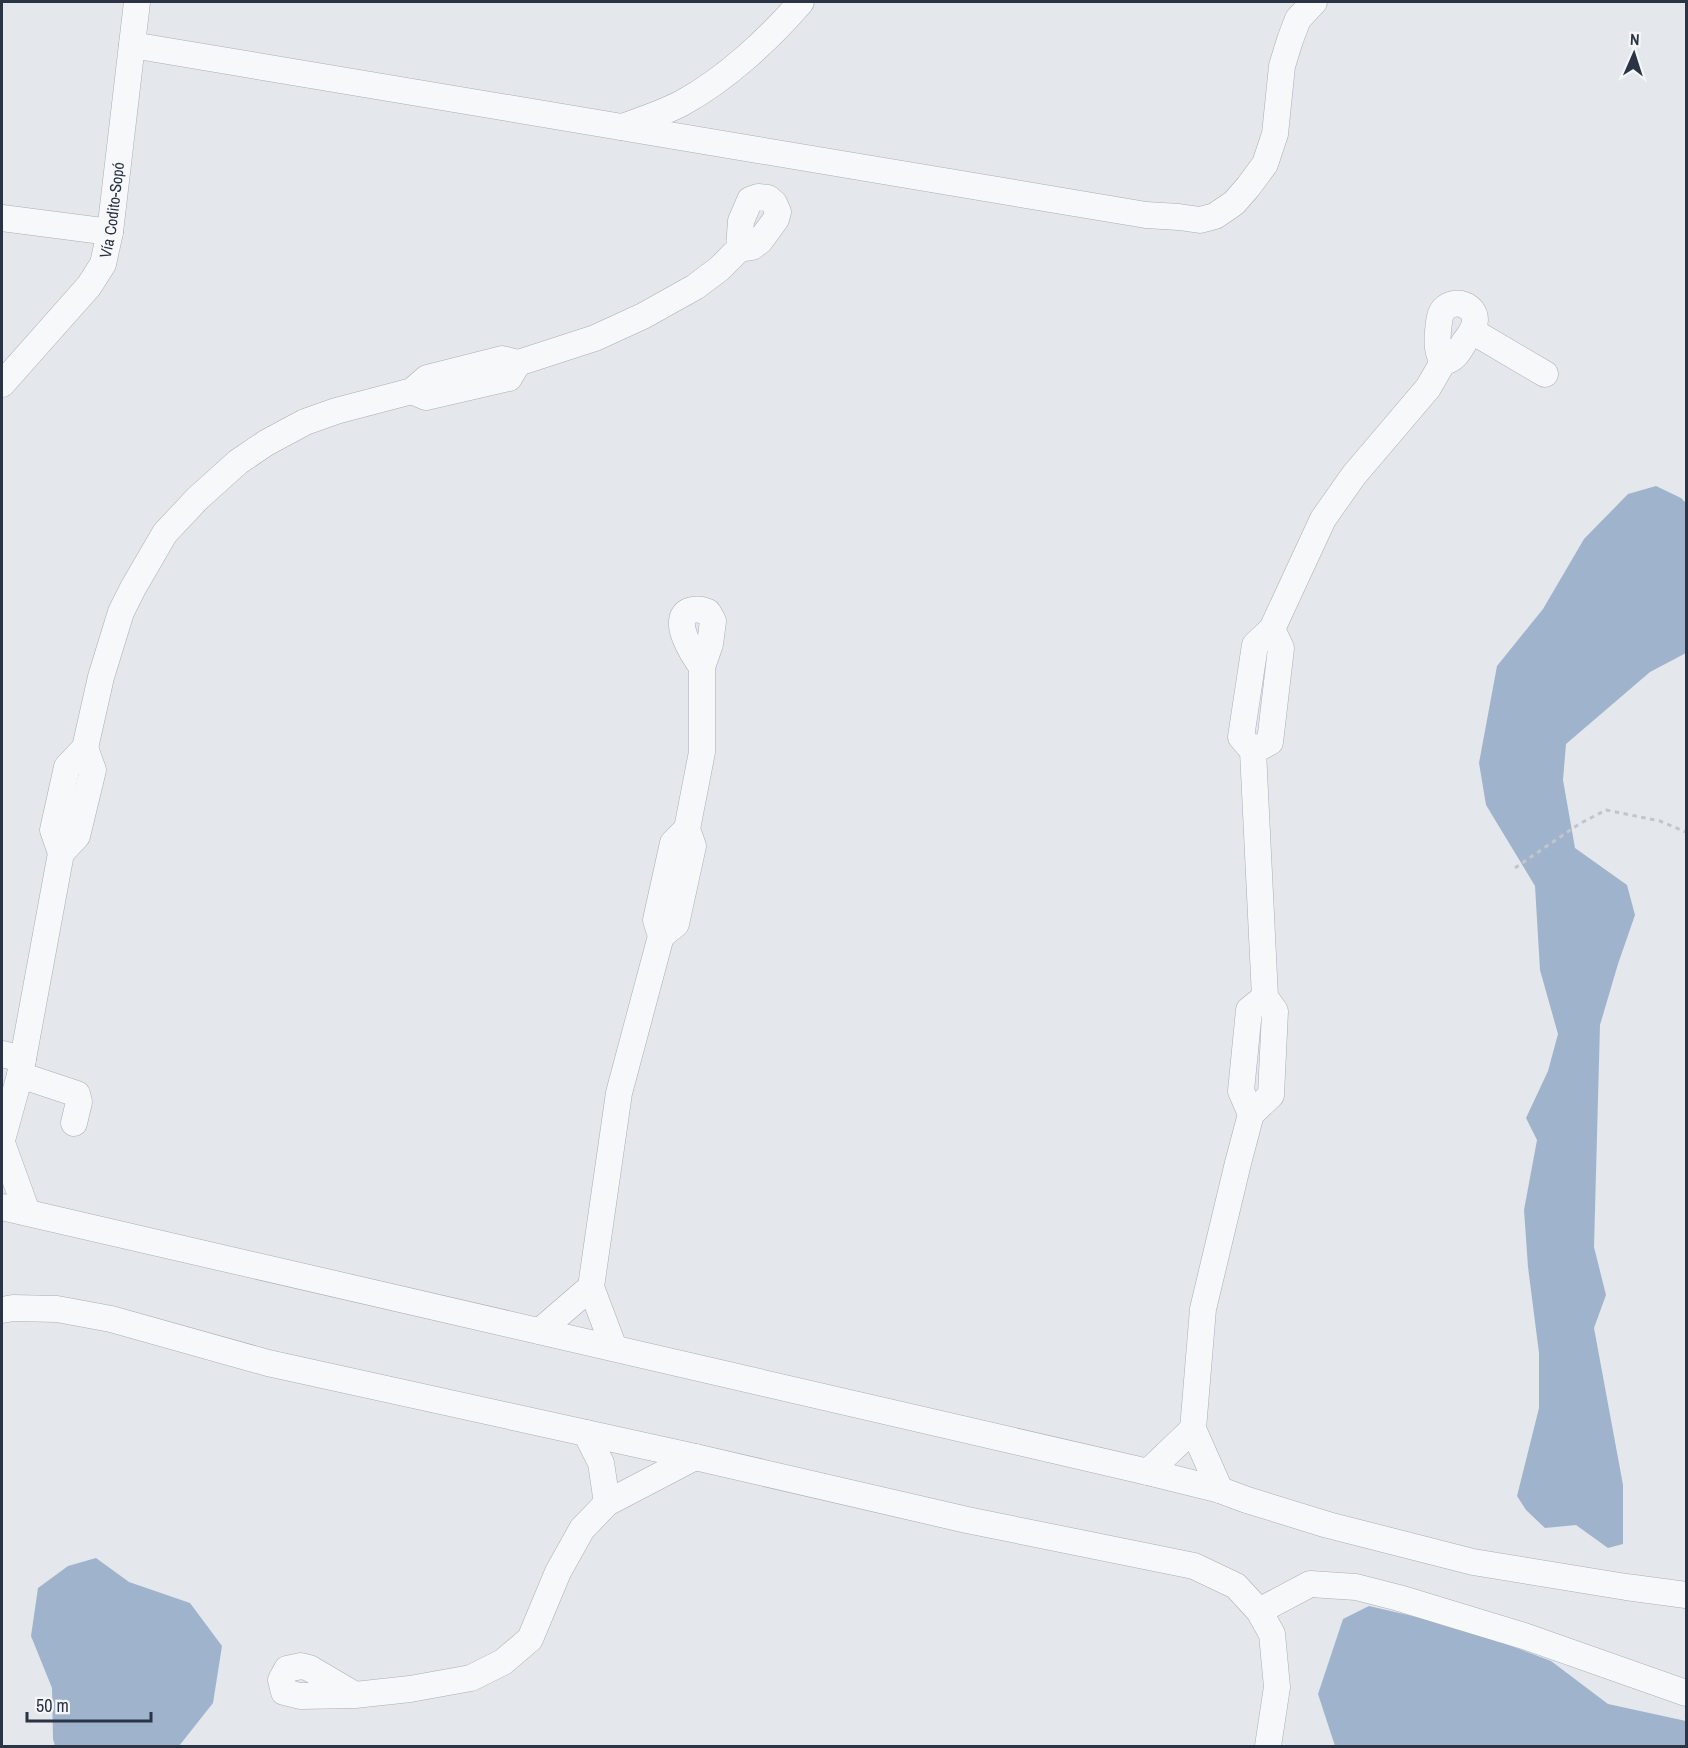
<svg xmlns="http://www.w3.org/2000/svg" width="1688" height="1748" viewBox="0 0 1688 1748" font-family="'Archivo Narrow',sans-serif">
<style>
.water{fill:#9fb4cc}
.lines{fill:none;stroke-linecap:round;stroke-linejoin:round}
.minor-casing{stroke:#a9aeb7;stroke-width:27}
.path{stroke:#c2c5cb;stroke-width:3;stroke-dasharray:4.5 4.5;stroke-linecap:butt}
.minor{stroke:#f7f8fa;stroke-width:26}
.labels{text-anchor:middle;stroke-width:5;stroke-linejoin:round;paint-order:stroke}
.street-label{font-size:16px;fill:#2b3445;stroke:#f4f6f9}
</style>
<rect width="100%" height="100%" fill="#e4e7ec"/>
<path class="water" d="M1656,486L1681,498L1686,503V653L1650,672L1566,744L1563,780L1575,848L1627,885L1635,915L1618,964L1600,1025L1594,1247L1606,1295L1594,1328L1623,1485V1544L1608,1548L1576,1525L1545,1528L1526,1510L1517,1496L1539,1408V1353L1528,1267L1524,1210L1537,1140L1526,1118L1548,1071L1558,1034L1540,970L1535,886L1486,805L1479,763L1497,666L1543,609L1584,539L1628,494Z
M96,1558L129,1582L190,1603L222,1646L213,1703L179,1746H55L53,1739L52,1688L31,1636L38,1588L68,1566Z
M1369,1606L1464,1628L1551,1661L1608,1704L1686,1721V1746H1335L1318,1694L1343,1619Z"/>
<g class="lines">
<defs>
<g id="minor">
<path d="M132,45L1146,215L1179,217L1200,220L1215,216L1234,203L1248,187L1265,164L1275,134L1282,66L1290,40L1298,19L1314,2"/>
<path d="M622,127C642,120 663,113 682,103C726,79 769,39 801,2"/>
<path d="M2,218L110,232"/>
<path d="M1472,331L1545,374"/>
<path id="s1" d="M2,384L89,286L103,264L110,232L137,2"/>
<path d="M412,391L426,397L509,378L518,363"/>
<path d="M1253,751L1270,742L1281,648L1272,629"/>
<path d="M61,853L77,836L93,770L85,748"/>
<path d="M661,936L676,924L693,846L687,829L702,752V667L710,644L713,621L708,612C703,610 696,608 689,611C670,620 694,656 702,667"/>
<path d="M2,1054L23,1059"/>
<path d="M20,1075L77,1094L79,1102L74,1123"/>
<path d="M1251,1114L1241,1091L1249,1010L1265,997"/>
<path d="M2,1140L20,1075L61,853L53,830L67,767L85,748L101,677L121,612L133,588L165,533L198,498L238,462L266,443L305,422L336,411L412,391L427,378L502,359L518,363L595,338L643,316L695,287L719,269L739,249L752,247L760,241L776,219L778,212L774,203L768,198L758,197L750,200L741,221L739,249"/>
<path d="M2,1143L27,1212"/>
<path d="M2,1207L1148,1472L1220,1490L1247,1500L1328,1525L1473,1562L1626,1587L1686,1595"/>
<path d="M2,1310L13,1308L57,1309L111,1319L268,1363L695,1457L967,1520L1194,1566L1236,1586L1259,1611L1272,1634L1277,1687L1268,1746"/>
<path d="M540,1331L591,1287"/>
<path d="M614,1348L591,1287L619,1093L661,936L656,920L673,843L687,829"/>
<path d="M1148,1472L1193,1429"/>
<path d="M1220,1490L1193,1429L1203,1309L1238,1163L1251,1114L1271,1095L1275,1011L1265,997L1253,751L1241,737L1255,645L1272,629L1323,519L1354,475L1428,388L1443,362C1455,360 1459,351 1465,341C1470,335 1475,328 1475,320C1475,305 1455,298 1444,309C1439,314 1439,324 1438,331C1437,342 1437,352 1443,362"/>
<path d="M607,1503L695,1457"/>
<path d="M1259,1611L1310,1584L1356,1587L1399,1598L1524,1636L1686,1693"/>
<path d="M355,1695L309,1668L301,1666L287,1669L281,1680L284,1692L300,1696L355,1695L410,1689L471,1678L503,1662L530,1639L558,1572L582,1529L607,1503L601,1463L586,1433"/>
</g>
</defs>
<use href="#minor" class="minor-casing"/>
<path class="path" d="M1515,868L1579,824L1606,810L1660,821L1686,832"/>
<use href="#minor" class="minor"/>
</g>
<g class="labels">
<g class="street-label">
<text dy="6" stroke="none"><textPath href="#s1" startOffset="212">Vía Codito-Sopó</textPath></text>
</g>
</g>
<rect width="1688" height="1748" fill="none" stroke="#2b3445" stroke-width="6"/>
<g transform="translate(1634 54) rotate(3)" stroke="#f4f6f9" stroke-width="4.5" paint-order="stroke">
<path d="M0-4.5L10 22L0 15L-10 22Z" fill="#2b3445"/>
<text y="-9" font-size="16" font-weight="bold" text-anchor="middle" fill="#2b3445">N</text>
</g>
<path d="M27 1712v9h124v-9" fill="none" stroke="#2b3445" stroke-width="3"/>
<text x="36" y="1712" font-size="18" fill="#2b3445" stroke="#f4f6f9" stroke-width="4.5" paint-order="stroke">50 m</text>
</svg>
